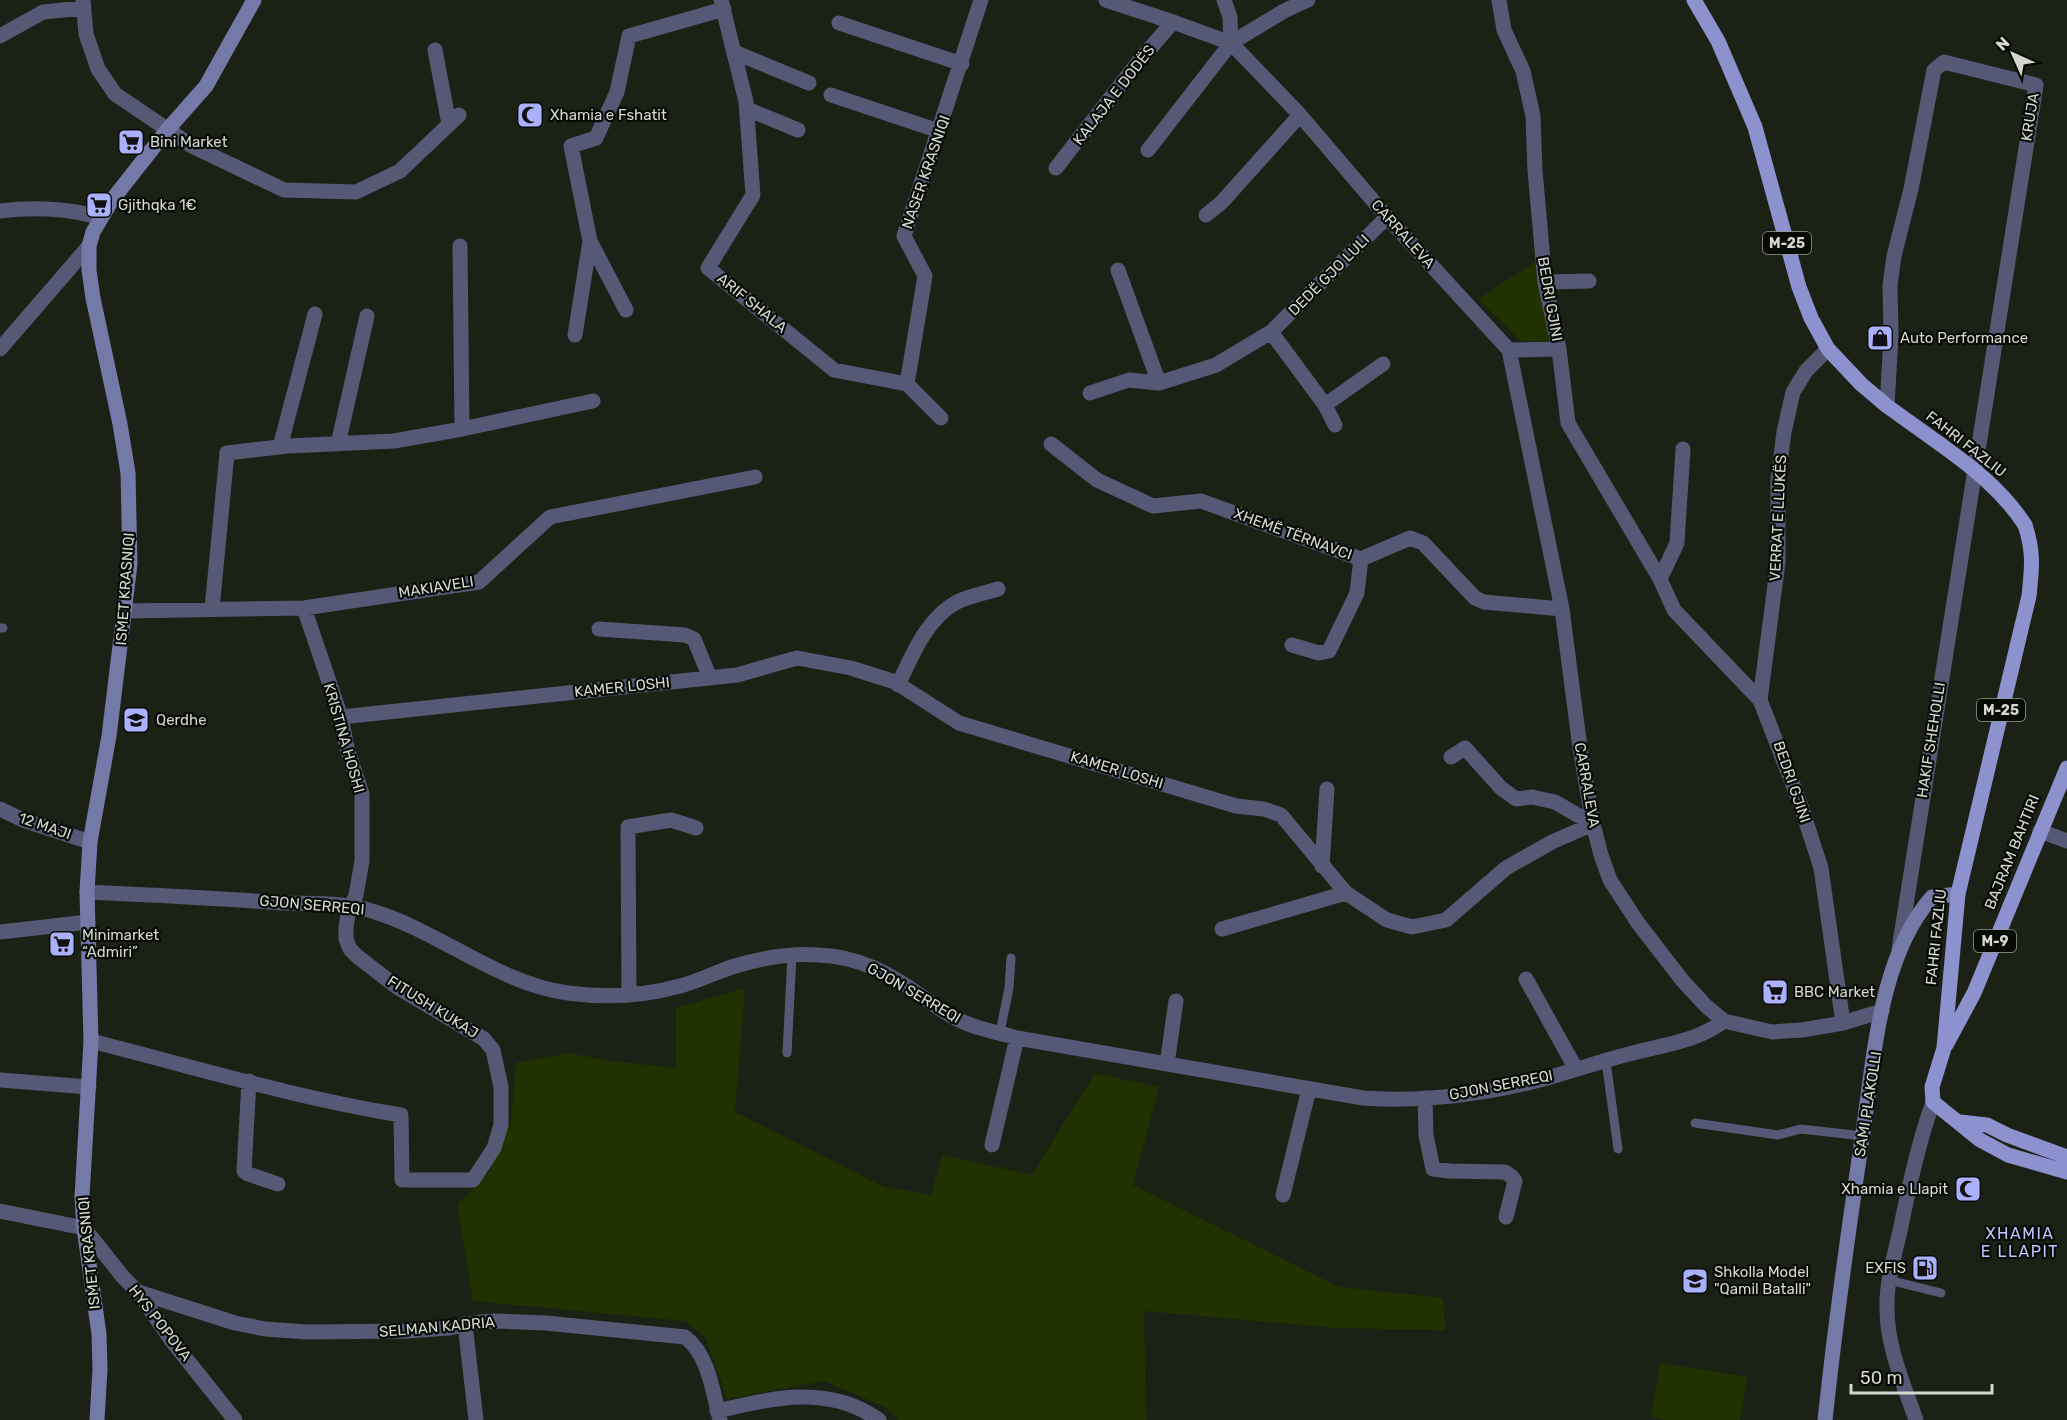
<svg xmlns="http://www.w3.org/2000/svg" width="2067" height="1420" viewBox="0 0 2067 1420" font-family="Rubik,sans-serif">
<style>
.green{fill:#203200}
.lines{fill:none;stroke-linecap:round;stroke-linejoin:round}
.lane{stroke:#565976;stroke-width:9}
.street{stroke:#565976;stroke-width:15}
.secondary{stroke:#7579a7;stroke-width:15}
.primary{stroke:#8d91cd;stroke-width:15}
.primary-bridge{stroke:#8d91cd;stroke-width:15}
.labels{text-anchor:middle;stroke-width:4.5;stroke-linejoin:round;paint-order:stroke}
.shield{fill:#080a06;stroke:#979a93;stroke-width:1.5}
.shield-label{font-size:14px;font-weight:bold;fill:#d4d8d0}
.street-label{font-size:15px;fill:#d4d8d0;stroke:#080a06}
.poi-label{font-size:15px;fill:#d4d8d0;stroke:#080a06;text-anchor:start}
.neighbourhood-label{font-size:16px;letter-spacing:1.5px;fill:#c0c5fe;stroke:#080a06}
</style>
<rect width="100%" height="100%" fill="#1c2116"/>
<path class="green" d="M1537,261L1550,341H1521L1478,299Z
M745,988L735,1112L884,1187L931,1195L942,1155L1032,1175L1095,1073L1159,1087L1133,1185L1339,1287L1443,1298L1445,1330L1337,1328L1144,1311L1146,1420H898L886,1407L823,1381L727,1399L706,1338L685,1321L473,1301L457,1205L489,1172L511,1121L516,1063L569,1053L610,1061L676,1068V1008Z
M1660,1363L1747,1377L1740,1420H1666L1651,1417Z"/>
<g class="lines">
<path class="lane" d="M0,628H3
M1000,1032L1009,988L1011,958
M787,1053L792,955
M1606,1061L1618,1149
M1695,1123L1778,1135L1801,1129L1863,1136
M1889,1280L1941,1293"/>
<path class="street" d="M83,0L86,34L98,69L115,94L192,146L284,190L356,192L400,171L459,115
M721,0L746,102L753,195L708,268L834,370L907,384L941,418
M1106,0L1173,22L1231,43L1300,115L1387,217L1509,350L1562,609L1580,748L1593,824L1601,855L1610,880L1638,923L1682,980L1706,1006L1724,1021L1772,1032L1802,1030L1843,1023L1882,1011
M1224,0L1230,17L1231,43
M1499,0L1504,30L1523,71L1533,116L1535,171L1545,282L1559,349L1568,423L1660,579L1674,610L1760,700L1800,803L1821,868L1843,1023
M839,23L962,64
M0,36L43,12L83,8
M435,50L449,124
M734,52L809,83
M831,95L939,131
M747,109L798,130
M1148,150L1231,43L1284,11L1308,0
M1056,168L1139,61L1173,22
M0,211C32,207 70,208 101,218
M1206,215L1221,203L1300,115
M460,246L462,429
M1118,270L1159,383
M1545,282L1589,281
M626,310L590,241L571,146L596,138L617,92L629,36L724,9
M1271,332L1325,405L1335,425
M575,335L590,241
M0,349L89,246
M1509,350L1559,349
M907,384L925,276L904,236L981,0
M1090,393L1129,380L1159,383L1216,365L1271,332L1387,217
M1325,405L1383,364
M1887,406L1891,336L1890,285L1894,256L1911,189L1934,70L1944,62L2036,85L1899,949
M338,444L367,316
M1051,444L1097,480L1153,506L1201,501L1361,559L1410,538L1423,543L1475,598L1484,602L1562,609
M280,447L315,314
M1660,579L1677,543L1683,449
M212,609L227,453L288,446L394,441L462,429L593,401
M125,611L304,608L479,582L550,517L755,477
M599,629L685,635L694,639L710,678
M1292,645L1319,653L1329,651L1357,593L1361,559
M898,685C913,654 926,619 957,602C969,596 985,593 998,589
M1760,700L1778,562V480L1784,432L1793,392L1806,371L1828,349
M341,717L737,675L797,658L851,668L895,682L959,723L1236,806L1264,809L1281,815L1346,893L1387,920L1412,927L1446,920L1506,868L1552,842L1593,824
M1451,757L1465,748L1501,788L1516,799L1532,797L1555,802L1593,824
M0,809L23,820L90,842
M2040,831L2067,841
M1322,866L1327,789
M87,892C152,895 217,898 282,903C313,904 346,902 375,912C440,932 499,984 568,993C605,998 644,996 680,986C699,981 716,972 735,966C762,958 789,953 817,955C859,956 891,974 924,998C935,1005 945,1013 957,1019C975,1029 997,1032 1017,1038L1363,1098C1419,1102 1478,1095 1532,1082C1565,1074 1597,1062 1629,1054C1662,1045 1696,1042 1724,1021
M1222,929L1346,893
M0,932L88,922
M1526,979L1576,1069
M629,995L628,827L671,820L696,828
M91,1041C194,1067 296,1098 401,1115L402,1180H473L494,1148L501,1125V1087L493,1050L484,1039L397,987L358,957L350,949L346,939V928L348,914L356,895L362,861V794L347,748L341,717L304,608
M1167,1064L1176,1001
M0,1080L89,1087
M249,1081L244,1171L248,1174L278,1184
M1425,1098L1426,1135L1433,1169L1449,1171L1505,1172L1511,1176L1515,1181L1506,1217
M992,1145L1017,1038
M1283,1195L1309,1089
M0,1211L84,1228L123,1277L138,1292L172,1341L235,1420
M138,1292L235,1323L265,1329L308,1332L407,1331L449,1328L480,1322L496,1321L546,1323L685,1337C709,1355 713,1393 720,1420
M465,1324L476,1420
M717,1411C773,1398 828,1384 879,1420
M1916,1420C1904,1385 1887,1347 1887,1309C1886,1283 1894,1257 1900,1231C1909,1187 1918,1144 1933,1102"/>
<path class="secondary" d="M97,1420L100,1369L99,1334L84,1228L82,1197L91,1041L87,892L90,842L109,736L130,564L128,473L120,424L93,298L89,270V246L93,232L112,200L168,129L206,86L254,0
M1825,1420C1835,1326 1848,1233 1862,1139C1874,1062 1878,958 1932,897L1958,894"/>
<path class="primary" d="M1694,0L1718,41L1755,127L1799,287L1811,318L1828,349L1861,384L1887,406L1940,444
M2025,525C2034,552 2032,568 2029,596L1958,894L1944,1048L1932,1087L1933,1102L1980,1140L2008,1155L2067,1172
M1946,1045L1974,993L2067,768
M1960,1122L1987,1125L2007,1135L2067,1157"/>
<path class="primary-bridge" d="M1940,444C1972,467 2003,491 2025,525"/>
</g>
<defs>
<symbol id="mosque-square" viewBox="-11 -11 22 22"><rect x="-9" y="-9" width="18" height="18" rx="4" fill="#aab0fb" stroke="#080a06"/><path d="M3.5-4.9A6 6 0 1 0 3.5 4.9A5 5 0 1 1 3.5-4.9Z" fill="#111"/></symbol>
<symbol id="supermarket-square" viewBox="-11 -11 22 22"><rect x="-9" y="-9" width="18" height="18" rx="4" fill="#aab0fb" stroke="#080a06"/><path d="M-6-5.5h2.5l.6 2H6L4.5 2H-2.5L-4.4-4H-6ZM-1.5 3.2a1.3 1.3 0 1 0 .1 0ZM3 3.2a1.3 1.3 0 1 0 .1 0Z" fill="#111"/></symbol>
<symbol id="shop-square" viewBox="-11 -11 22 22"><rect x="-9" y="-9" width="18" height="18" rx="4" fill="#aab0fb" stroke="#080a06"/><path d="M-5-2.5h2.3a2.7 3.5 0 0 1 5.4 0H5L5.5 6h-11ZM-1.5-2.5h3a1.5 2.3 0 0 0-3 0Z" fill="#111"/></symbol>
<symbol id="school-square" viewBox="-11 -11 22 22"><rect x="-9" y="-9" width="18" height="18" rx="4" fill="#aab0fb" stroke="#080a06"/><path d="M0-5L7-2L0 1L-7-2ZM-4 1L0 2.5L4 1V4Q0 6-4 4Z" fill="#111"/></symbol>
<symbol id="fuel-square" viewBox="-11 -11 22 22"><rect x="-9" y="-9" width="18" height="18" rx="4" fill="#aab0fb" stroke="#080a06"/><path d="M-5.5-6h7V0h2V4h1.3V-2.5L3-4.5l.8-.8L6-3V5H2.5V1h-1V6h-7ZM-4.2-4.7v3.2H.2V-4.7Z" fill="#111"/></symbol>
</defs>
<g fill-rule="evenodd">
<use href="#mosque-square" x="515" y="100" width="30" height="30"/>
<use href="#supermarket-square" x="116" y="127" width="30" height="30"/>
<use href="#supermarket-square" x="84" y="190" width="30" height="30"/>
<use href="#shop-square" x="1865" y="323" width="30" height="30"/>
<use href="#school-square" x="121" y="705" width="30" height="30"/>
<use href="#supermarket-square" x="47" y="929" width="30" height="30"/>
<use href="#supermarket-square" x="1760" y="977" width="30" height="30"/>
<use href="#mosque-square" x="1953" y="1174" width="30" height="30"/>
<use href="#fuel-square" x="1910" y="1253" width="30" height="30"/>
<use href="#school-square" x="1680" y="1266" width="30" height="30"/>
</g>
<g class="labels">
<g class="shield">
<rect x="1763" y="232" width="48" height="22" rx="4.5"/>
<rect x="1977" y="699" width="48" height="22" rx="4.5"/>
<rect x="1974" y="930" width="42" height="22" rx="4.5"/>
</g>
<g class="shield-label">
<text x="1787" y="248">M-25</text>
<text x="2001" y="715">M-25</text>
<text x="1995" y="946">M-9</text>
</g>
<g class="street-label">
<text transform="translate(1114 95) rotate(-52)" y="5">KALAJA E DODËS</text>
<text transform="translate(2030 117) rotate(-81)" y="5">KRUJA</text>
<text transform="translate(926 172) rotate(-71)" y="5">NASER KRASNIQI</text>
<text transform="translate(1403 234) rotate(48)" y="5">CARRALEVA</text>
<text transform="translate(1329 275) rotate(-45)" y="5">DEDË GJO LULI</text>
<text transform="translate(1550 299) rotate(80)" y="5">BEDRI GJINI</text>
<text transform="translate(752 303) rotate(39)" y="5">ARIF SHALA</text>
<text transform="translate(1966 444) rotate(38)" y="5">FAHRI FAZLIU</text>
<text transform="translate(1778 518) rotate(-87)" y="5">VERRAT E LLUKËS</text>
<text transform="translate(1293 534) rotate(20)" y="5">XHEMË TËRNAVCI</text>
<text transform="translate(436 587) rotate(-9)" y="5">MAKIAVELI</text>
<text transform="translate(125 589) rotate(-86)" y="5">ISMET KRASNIQI</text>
<text transform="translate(622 687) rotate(-6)" y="5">KAMER LOSHI</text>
<text transform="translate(344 738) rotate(74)" y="5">KRISTINA HOSHI</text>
<text transform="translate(1931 740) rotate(-81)" y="5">HAKIF SHEHOLLI</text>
<text transform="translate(1117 770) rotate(17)" y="5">KAMER LOSHI</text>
<text transform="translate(1792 782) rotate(71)" y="5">BEDRI GJINI</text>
<text transform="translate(1587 785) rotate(80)" y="5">CARRALEVA</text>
<text transform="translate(45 826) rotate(19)" y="5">12 MAJI</text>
<text transform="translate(2012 852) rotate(-68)" y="5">BAJRAM BAHTIRI</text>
<text transform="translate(312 905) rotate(5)" y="5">GJON SERREQI</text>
<text transform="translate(1936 937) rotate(-84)" y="5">FAHRI FAZLIU</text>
<text transform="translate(914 993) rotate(30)" y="5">GJON SERREQI</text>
<text transform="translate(433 1007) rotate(32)" y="5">FITUSH KUKAJ</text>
<text transform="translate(1501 1085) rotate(-11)" y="5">GJON SERREQI</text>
<text transform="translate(1868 1104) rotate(-81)" y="5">SAMI PLAKOLLI</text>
<text transform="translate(89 1253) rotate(-96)" y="5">ISMET KRASNIQI</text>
<text transform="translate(160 1323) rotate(52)" y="5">HYS POPOVA</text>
<text transform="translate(437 1327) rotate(-5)" y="5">SELMAN KADRIA</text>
</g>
<g class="poi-label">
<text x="550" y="120">Xhamia e Fshatit</text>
<text x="150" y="147">Bini Market</text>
<text x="118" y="210">Gjithqka 1€</text>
<text x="1900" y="343">Auto Performance</text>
<text x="156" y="725">Qerdhe</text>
<text x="82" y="940">Minimarket<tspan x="82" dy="17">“Admiri”</tspan></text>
<text x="1794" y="997">BBC Market</text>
<text x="1948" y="1194" text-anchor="end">Xhamia e Llapit</text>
<text x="1906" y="1273" text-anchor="end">EXFIS</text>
<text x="1714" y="1277">Shkolla Model<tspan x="1714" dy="17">"Qamil Batalli"</tspan></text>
</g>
<g class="neighbourhood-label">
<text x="2020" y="1239">XHAMIA<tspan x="2020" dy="18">E LLAPIT</tspan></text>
</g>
</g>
<g transform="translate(2013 54) rotate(315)" stroke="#080a06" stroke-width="4.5" paint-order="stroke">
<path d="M0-4.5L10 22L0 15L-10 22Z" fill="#d4d8d0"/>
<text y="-9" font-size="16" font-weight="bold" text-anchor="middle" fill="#d4d8d0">N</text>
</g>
<path d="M1851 1384v9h141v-9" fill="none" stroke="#d4d8d0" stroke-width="3"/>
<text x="1860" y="1384" font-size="18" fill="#d4d8d0" stroke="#080a06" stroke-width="4.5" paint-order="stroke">50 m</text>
</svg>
